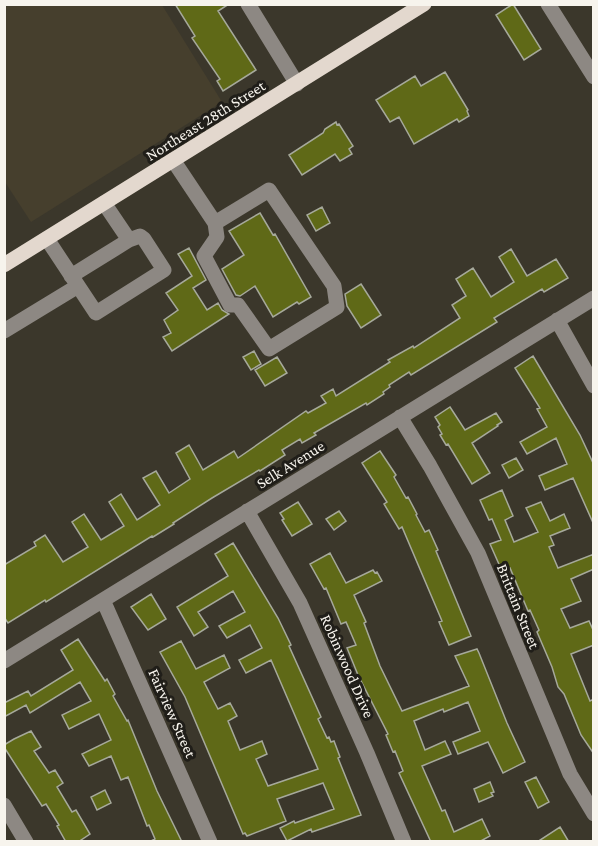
<svg xmlns="http://www.w3.org/2000/svg" width="598" height="846" viewBox="0 0 598 846" font-family="'Crimson Pro',serif">
<style>
.built{fill:#463f2d}
.building{fill:#5f6917;stroke:#a6a99b;stroke-width:1.5}
.lines{fill:none;stroke-linecap:round;stroke-linejoin:round}
.minor{stroke:#8d8883;stroke-width:15}
.major{stroke:#e3d8ce;stroke-width:15}
.labels{text-anchor:middle;stroke-width:6;stroke-linejoin:round;paint-order:stroke}
.street-label{font-size:16px;fill:#f7f4ed;stroke:#201e19}
</style>
<rect width="100%" height="100%" fill="#3b372b"/>
<path class="built" d="M4,5H162L222,102L31,222L5,182Z"/>
<path class="building" d="M175,4H229L218,11L256,70L223,91L217,81L220,79L192,38L195,36Z
M513,4L541,49L524,60L496,15Z
M445,72L468,110L467,111L469,116L459,122L457,119L414,144L399,117L390,122L376,100L415,76L421,86Z
M336,122L337,125L339,124L353,146L349,149L352,154L340,161L335,154L302,175L289,155L323,133L325,129Z
M322,207L330,223L316,231L307,215Z
M260,213L273,235L275,234L311,297L299,304L297,302L273,317L255,286L240,296L236,295L222,269L244,255L229,231Z
M189,248L206,280L193,288L207,310L218,303L222,310L229,314L172,351L163,337L171,333L164,320L178,310L166,293L192,276L178,254Z
M511,249L527,276L556,259L568,278L544,292L542,289L494,318L497,322L411,375L409,372L389,385L390,387L383,392L384,394L367,405L366,403L314,433L316,435L302,443L300,439L282,450L285,455L260,471L259,470L212,498L173,523L174,524L153,537L152,536L46,602L45,600L8,623L4,617V565L36,546L34,542L45,535L63,562L88,547L72,522L84,514L101,540L124,526L109,502L121,494L137,520L160,505L143,478L156,471L169,493L190,479L176,453L189,445L203,470L234,451L238,458L306,411L308,413L326,403L321,396L333,389L336,396L390,362L388,360L413,346L414,348L460,318L452,305L466,296L456,279L473,268L491,297L514,282L499,257Z
M361,284L381,315L361,328L347,306L345,294Z
M254,351L261,364L251,370L243,357Z
M533,356L580,435L594,465V525L573,478L545,490L539,476L567,464L556,438L527,454L520,442L547,427L537,409L540,408L515,368Z
M277,357L287,373L265,386L255,370Z
M450,407L465,430L496,413L502,422L497,425L498,426L472,443L490,473L472,484L448,444L446,445L440,435L442,434L438,427L440,425L435,417Z
M380,451L396,475L394,477L406,498L408,497L417,514L416,515L425,532L429,530L438,550L436,551L471,636L449,645L439,622L442,621L402,527L399,529L384,504L387,502L362,463Z
M516,458L523,470L509,478L502,465Z
M502,490L513,516L505,520L514,542L538,532L526,508L541,502L550,521L564,514L570,528L550,536L554,545L549,547L558,568L594,554V569L571,579L581,601L561,609L570,628L589,621L594,632V645L571,654L590,701L594,699V754L581,735L564,694L558,687L552,667L537,632L539,630L530,610L528,611L510,568L502,571L490,544L501,540L492,519L489,520L480,500Z
M298,502L312,524L292,536L282,520L284,519L280,513Z
M339,511L346,521L334,530L326,519Z
M233,543L278,618L291,645L289,646L321,717L318,719L327,738L329,737L331,742L334,741L340,757L338,758L361,815L312,832L311,829L287,841L280,828L294,821L295,823L334,809L323,783L277,799L286,821L247,836L245,833L243,834L185,697L160,652L181,641L196,669L224,655L230,668L204,682L218,709L230,703L237,716L228,721L240,750L262,741L267,754L256,759L268,786L318,769L271,660L246,673L239,660L262,648L250,625L227,638L219,626L245,612L233,591L198,612L208,627L194,636L177,607L228,576L215,554Z
M330,553L346,583L373,570L375,573L377,572L382,581L354,595L366,622L364,623L380,666L402,711L469,686L455,656L477,649L479,653L507,723L525,762L503,773L488,742L458,754L453,742L480,731L468,702L444,712L443,709L414,721L425,750L445,741L451,754L422,766L442,811L445,810L454,832L482,819L490,836L479,842H431L399,773L403,771L395,751L393,752L386,735L388,734L358,675L347,648L356,645L346,622L341,624L326,588L324,589L310,564Z
M151,594L166,619L148,630L131,607Z
M78,639L105,681L107,679L115,694L113,696L127,721L128,720L157,791L182,842H149L155,839L149,825L147,826L128,777L121,780L111,756L89,766L82,754L111,740L99,714L69,729L62,715L91,701L80,682L30,713L26,705L4,717V703L28,691L31,696L73,670L61,650Z
M31,731L41,747L34,751L49,773L55,770L63,783L57,787L72,812L76,810L90,834L78,842H66L57,826L59,825L46,804L42,806L4,747V745L14,739Z
M536,777L549,802L538,808L525,782Z
M490,782L494,792L491,793L493,796L479,802L474,789Z
M105,790L111,803L97,810L91,797Z
M560,827L569,842H537Z"/>
<g class="lines">
<path class="minor" d="M248,4L297,84
M548,4L594,77
M173,160L215,223L269,190L334,286L337,307L269,349L238,305H230L204,256L217,237L215,223
M47,239L96,313L164,270L144,239L140,236L129,240L104,203
M71,276L129,240
M557,320L594,386
M4,331L78,286
M400,417L430,466L478,553L570,774L594,814
M247,511L300,603L367,753L404,842
M103,600L210,842
M4,661L594,298
M4,805L26,842"/>
<path class="major" d="M4,265L424,4"/>
</g>
<g class="labels">
<g class="street-label">
<text transform="translate(205 120) rotate(-32)" y="6">Northeast 28th Street</text>
<text transform="translate(290 464) rotate(-32)" y="6">Selk Avenue</text>
<text transform="translate(519 606) rotate(68)" y="6">Brittain Street</text>
<text transform="translate(348 666) rotate(66)" y="6">Robinwood Drive</text>
<text transform="translate(173 713) rotate(66)" y="6">Fairview Street</text>
</g>
</g>
<rect width="598" height="846" fill="none" stroke="#f7f4ed" stroke-width="12"/>
</svg>
